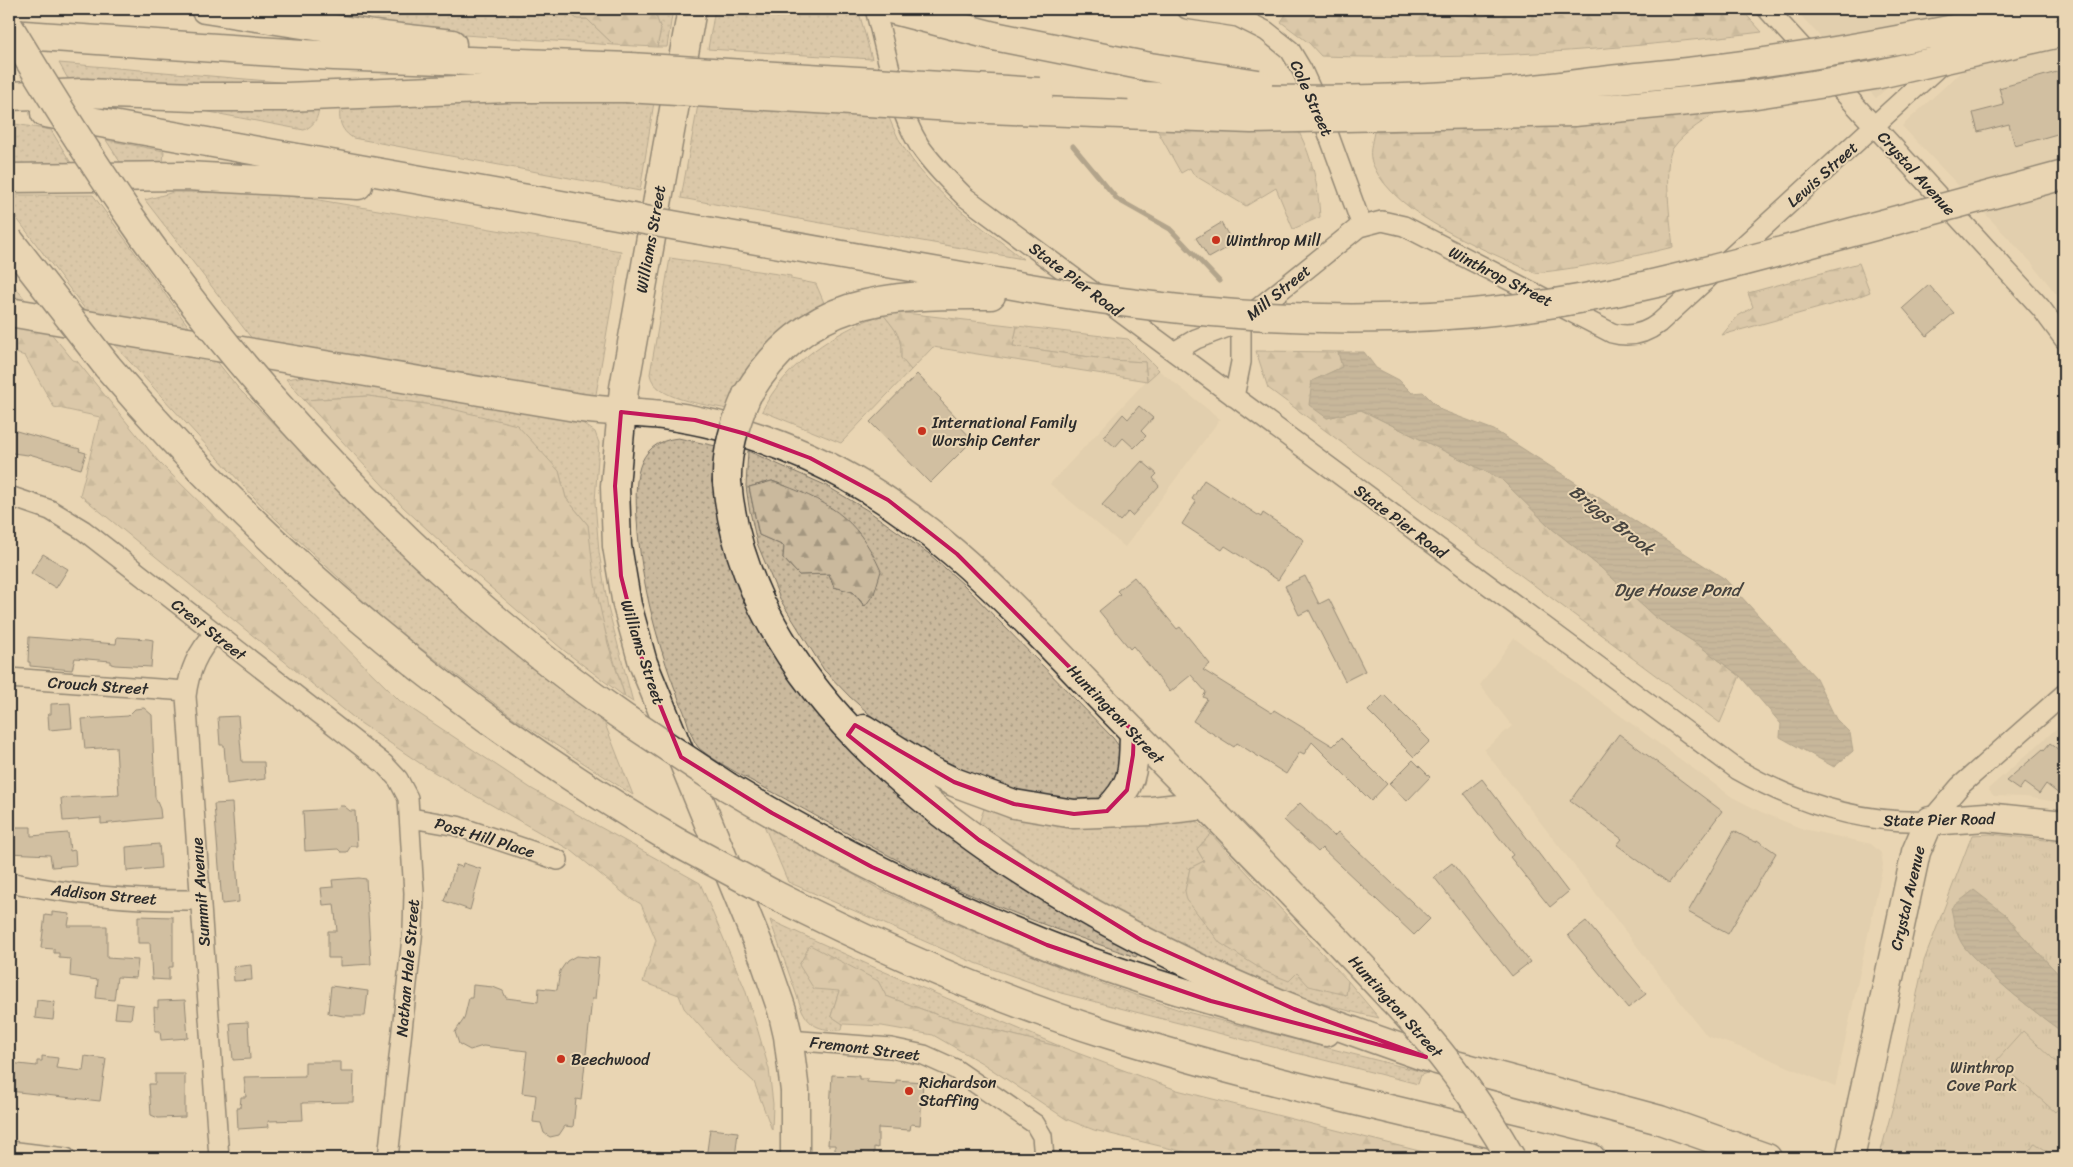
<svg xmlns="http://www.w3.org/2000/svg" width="2073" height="1167" viewBox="0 0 2073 1167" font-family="Sriracha,sans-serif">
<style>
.built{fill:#d9c7a8}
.grass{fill:url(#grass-dots);stroke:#7a7264;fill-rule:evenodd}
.forest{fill:url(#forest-firs);stroke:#7a7264}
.park{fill:url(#park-tufts);stroke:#7a7264}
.pitch{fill:#cab99d;stroke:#7a7264}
.water{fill:url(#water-rules);stroke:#70695c}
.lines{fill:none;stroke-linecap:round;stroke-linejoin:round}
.stream{stroke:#70695c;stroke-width:5}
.building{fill:#b4a58d;stroke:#2b2b2b}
.street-casing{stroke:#2b2b2b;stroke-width:22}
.secondary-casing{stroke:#2b2b2b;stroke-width:31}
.primary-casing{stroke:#2b2b2b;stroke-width:31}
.highway-casing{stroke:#2b2b2b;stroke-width:31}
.street{stroke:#e9d5b3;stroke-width:19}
.secondary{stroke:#e9d5b3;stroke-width:28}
.primary{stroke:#e9d5b3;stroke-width:28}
.highway{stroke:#e9d5b3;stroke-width:28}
.secondary-bridge-casing{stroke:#2b2b2b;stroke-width:31;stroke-linecap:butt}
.primary-bridge-casing{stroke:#2b2b2b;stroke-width:31;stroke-linecap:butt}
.highway-bridge-casing{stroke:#2b2b2b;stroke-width:31;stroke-linecap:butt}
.secondary-bridge{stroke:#e9d5b3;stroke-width:28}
.primary-bridge{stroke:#e9d5b3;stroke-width:28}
.highway-bridge{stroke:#e9d5b3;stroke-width:28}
.marked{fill:none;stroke:#c2185b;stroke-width:4;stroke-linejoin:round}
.poi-dot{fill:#c8321e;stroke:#e9d5b3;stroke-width:2}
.labels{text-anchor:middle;stroke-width:4;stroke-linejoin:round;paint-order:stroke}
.street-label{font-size:16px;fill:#2b2b2b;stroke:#e9d5b3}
.poi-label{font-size:16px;fill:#2b2b2b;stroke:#e9d5b3;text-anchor:start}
.park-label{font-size:16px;fill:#43403c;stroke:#e9d5b3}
.water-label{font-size:18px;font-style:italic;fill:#484540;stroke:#e9d5b3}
</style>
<defs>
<pattern id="grass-dots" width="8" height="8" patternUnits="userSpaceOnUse" patternTransform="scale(1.25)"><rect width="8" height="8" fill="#cab99d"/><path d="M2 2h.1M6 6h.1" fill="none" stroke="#a49780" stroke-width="1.8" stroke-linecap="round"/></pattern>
<pattern id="forest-firs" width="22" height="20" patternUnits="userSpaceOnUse" patternTransform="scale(1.25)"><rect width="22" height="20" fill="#cab99d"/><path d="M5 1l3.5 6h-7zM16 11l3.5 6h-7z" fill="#a49780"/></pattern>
<pattern id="park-tufts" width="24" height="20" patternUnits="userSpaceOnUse" patternTransform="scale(1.25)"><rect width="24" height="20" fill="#cab99d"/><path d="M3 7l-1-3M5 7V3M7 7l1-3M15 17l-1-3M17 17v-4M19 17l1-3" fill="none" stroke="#a49780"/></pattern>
<pattern id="water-rules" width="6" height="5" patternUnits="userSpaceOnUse" patternTransform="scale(1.25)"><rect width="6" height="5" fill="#9e927d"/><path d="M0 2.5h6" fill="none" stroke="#817767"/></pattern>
</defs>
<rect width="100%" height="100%" fill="#e9d5b3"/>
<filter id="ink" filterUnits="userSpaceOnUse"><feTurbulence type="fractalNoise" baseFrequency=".02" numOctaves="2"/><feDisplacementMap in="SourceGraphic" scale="10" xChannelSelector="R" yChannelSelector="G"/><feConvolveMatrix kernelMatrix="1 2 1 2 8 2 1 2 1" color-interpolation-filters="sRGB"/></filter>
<g filter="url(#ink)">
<path class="built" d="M1795,9H1972L1876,98Z
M2029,9H2064V304L2031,262L1902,126Z
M1157,369L1220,419L1125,547L1050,484Z
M1514,638L1732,797L1761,812L1803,829L1871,844L1881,853L1883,865L1835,1087L1754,1052L1707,1036L1484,750L1512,726L1480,685Z
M2064,722V803L2026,797L1994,796L1988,789Z"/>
<path class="grass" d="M296,9H565L577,19H587L614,45L464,35Z
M653,9H673L667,47H657L661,29Z
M715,9H842L860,16L872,59L708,49Z
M59,63L303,84L319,101C319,115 317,124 304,130L72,86Z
M344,94L654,102L640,191L353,138C336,128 338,111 344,94Z
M698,105L888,115C912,181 971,218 1023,259L681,198Z
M9,123L51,130L71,163L9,164Z
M106,140L164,151L163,163L122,165Z
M174,192L256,193L307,198L621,251L595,400L256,344L145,200Z
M9,195H93L189,327L88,313L9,208Z
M670,258L791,276V279L816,284L825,305L819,306C783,334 747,367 727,409C705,404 654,400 650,374Z
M9,279L27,302L9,299Z
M883,314C896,331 902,335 901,358L911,370L841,443L762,411C786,363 834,332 883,314Z
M1017,326L1128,339L1159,370L1147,381L1145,362L1111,360L1013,346Z
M108,338L211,354L239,389L410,561L518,654L603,719L633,795L514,718L387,623L263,507Z
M306,376L581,422L595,432L599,443L595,502L599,552L608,608L633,702L625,697L603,624L593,576L588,525L566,498L559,471L440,406L368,396L304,400L286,379Z
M678,438L716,446L713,478L717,479C719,572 761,638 816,710L1139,952L1136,957C1082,939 1029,920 976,897C909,869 845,832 780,796C763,787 709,759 698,747C691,738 688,722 684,712C658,649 641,586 637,519C635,483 633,443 678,438Z
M748,451L825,485L867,510L928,553L963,584L1113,738L1121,749L1118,787L1093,803L1042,799L957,772L884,727L850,697L824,670L781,601L757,543L749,507L746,486ZM772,481L786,486L864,606L853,592L834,587L829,574L799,575L783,558L784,546L759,535L749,487Z
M986,803L1193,818L1211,834L1197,849L1204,861L1190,868L1185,891L1297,973L1346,995L1348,981L1379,1018C1237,988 1097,906 979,823Z
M763,823L879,889L948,921L1097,982L1183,1011L1427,1073L1421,1075L1418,1084L1061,993L970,961L788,882Z
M770,920L878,969L1064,1048L943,1017L886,996L878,981L839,991L831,1016L843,1024L842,1030C823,1030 811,1029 802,1010Z"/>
<path class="forest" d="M565,9H653L661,29L657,47L614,45L587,19H577Z
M1283,9H1454C1469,17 1482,21 1496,9H1741L1762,32C1616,50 1468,61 1321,56L1309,43L1281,22L1286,14Z
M1724,108C1707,119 1685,131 1673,148C1662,163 1671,227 1673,247C1628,258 1582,268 1535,273C1487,250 1396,217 1373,165C1368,154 1372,143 1374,132L1546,125Z
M1156,128L1299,132C1313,160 1318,185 1320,217L1293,229L1276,188L1246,206L1194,175L1190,168L1181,173Z
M1859,263L1870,292L1855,298L1722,335L1738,316L1753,307L1748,293Z
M905,313L1017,326L1013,346L1111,360L1145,362L1147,381L933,347L911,370L901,358C902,335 896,331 883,314Z
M9,320L45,326L73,360L77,361L158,461L400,701L532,789L700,883L745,989L758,1031L769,1069L773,1104L772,1130L754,1082L726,1056L684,1008L679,995L643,982L656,940L641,904L627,896L572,851L427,768L359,722L80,495L100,417L54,407L25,356L9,351Z
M1256,351L1338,352L1342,367L1312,381L1311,387L1327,418L1361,410L1501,479L1551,528L1600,567L1655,617L1697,644L1740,676L1720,723L1268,388Z
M368,396L440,406L517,425L559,471L566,498L588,525L595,584L608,644L625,697L562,649L482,580L403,507L304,400Z
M772,481C827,501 856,515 881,571L874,594L865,606L853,592L834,587L829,574L799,575L783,558L784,546L759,535L749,487Z
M1211,834L1348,981L1346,995L1309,986L1297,973L1289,981L1264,971L1220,943L1187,900L1185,891L1190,868L1204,861L1197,849Z
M810,945L878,981L886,996L943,1017L1064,1048L1177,1090L1447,1158H1209L1094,1130L1066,1119L982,1063L933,1035L882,1026L843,1024L831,1016L839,991L814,989L799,965Z"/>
<path class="park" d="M1991,834L2064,842V980L2021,934L2005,914L1955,923C1956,931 1960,941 1965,948C1988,975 2035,1013 2064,1033V1158H1879L1894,1102L1924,961L1972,835Z"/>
<path class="pitch" d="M2023,1031L2064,1069V1102L2055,1112L1997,1060Z
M2035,1143L2057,1158H2025Z"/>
<path class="water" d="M1338,352H1364L1376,368L1399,380L1412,393L1423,392L1441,410L1494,430L1725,579L1816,678L1836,719L1850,733L1853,751L1834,767L1780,737L1781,724L1740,676L1697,644L1655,617L1600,567L1551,528L1501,479L1361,410L1327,418L1309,405L1312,381L1342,367Z
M1974,890L2005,914L2021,934L2064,980V1033C2035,1013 1987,974 1965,948C1956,937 1954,922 1951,908Z"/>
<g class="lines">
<path class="stream" d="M1073,146L1117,199L1170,229L1219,281"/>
</g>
<path class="building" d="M2064,70V132L2015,146L2009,124L1978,132L1973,113L2004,105L1999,88Z
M1221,223L1234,244L1209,258L1196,238Z
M1929,285L1954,313L1927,336L1903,308Z
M917,374L941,399L940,400L959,420L956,422L973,440L930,483L870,422Z
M1139,406L1153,418L1141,431L1146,436L1134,448L1123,438L1115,447L1104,437L1123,414L1128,419Z
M13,430L80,449L79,451L86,453L81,469L29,454L28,455L12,453L9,443Z
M1142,461L1157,474L1153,478L1159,486L1132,516L1128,512L1120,521L1102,505Z
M1204,480L1261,517L1263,513L1304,540L1278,580L1225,546L1222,550L1182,524L1196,502L1192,499Z
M43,554L68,569L56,588L31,573Z
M1305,576L1319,604L1329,599L1365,671L1345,681L1309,610L1299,615L1285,586Z
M1134,577L1177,629L1180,627L1210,664L1203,670L1272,713L1274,710L1333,746L1341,738L1387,784L1371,801L1312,742L1304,754L1300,752L1286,774L1237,743L1234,747L1193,721L1207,699L1203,697L1206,692L1191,675L1170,692L1133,646L1130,649L1099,611L1120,594L1117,591Z
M29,637L116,644L117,637L148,639L153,640L151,667L115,665L111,664V661L75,658L72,670L30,666V662H28Z
M1384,695L1430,741L1414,757L1368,711Z
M70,703L72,728L49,730L48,714H51V704Z
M144,708L152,715L155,797L160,809L161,818L101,824V818L63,821L61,798L119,795L116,747L85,749L82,719L128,716L135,709Z
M238,716L242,762H264L265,779L227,784L224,745H220L218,717Z
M1619,734L1722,811L1669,883L1617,845L1622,839L1570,801Z
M2050,743L2064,754V798L2046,784L2039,794L2024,783L2019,790L2006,781L2043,749L2044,750Z
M1413,760L1430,777L1407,801L1389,784Z
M1482,779L1568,892L1550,907L1510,857L1513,855L1464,793Z
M232,803L239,902L222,904L214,804Z
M1300,803L1334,836L1338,832L1430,919L1414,935L1322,848L1318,852L1284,820Z
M339,806H344L350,811H355L357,846H351L347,852H341L338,849L305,851L303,811L336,809Z
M9,827H31V836L68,833L70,851L75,850L76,865L52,867L50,855L9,853Z
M1734,831L1747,838L1756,842L1757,840L1776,853L1728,934L1688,912Z
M159,844L161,868L127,871L126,847Z
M463,863L481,869L470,910L444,901L456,865L462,867Z
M1452,863L1530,962L1512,976L1434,877Z
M359,878L366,879L371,964L340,966V958H328V931H337L334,904L323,905L321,888L333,887L332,880Z
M52,912L70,914L68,926H107V958L138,960L136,978L117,977L114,1000L96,998L98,980L70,976L71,959L59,958V953H54V949L41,948L45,915L52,916Z
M138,916L173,917V967H169V980L152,979L150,943H138Z
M1586,921L1646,994L1628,1008L1568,935Z
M576,956L599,958L595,999H592L581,1100L576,1099L573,1127L565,1126L559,1135L550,1137L544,1133L541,1123L533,1122L536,1095L522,1093L527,1051L483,1046L470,1050L459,1044L455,1032L464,1019L469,998H472L473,985L493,987L503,991L506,998L538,1002L539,988L557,990L560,971L567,961Z
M251,965L252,980L234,981L233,967Z
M331,986L368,991L365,1016H343L328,1013Z
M37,1000L55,1002L53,1020L35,1018Z
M185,1000L188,1038L161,1040L160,1031H155L154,1007L158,1008V1001Z
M117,1003L133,1005L131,1019L115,1018Z
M248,1022L250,1059L233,1060L230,1023Z
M42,1056L58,1058L56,1068L83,1071L85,1056L106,1059L100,1101L9,1091V1063L37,1066V1061H42Z
M305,1062H341V1072H354L353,1102L302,1103L303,1120L268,1121L269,1127L238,1129L237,1108H240L241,1097H246L244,1077L305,1076Z
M155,1074H185V1117L158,1118L151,1115L149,1084H155Z
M832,1075L859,1076V1079H867V1082L896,1084V1080L923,1082L920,1125L911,1124L910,1130L878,1128V1148L874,1147V1158H835V1145H828Z
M710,1129L738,1132L735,1158H706Z"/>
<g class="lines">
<defs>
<path id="street" d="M875,9C887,54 895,105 919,145C932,164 949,181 965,197L1738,770C1798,804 1861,824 1930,821L1960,786L2064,694
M1187,9L1238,17L1266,31L1290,50L1302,70L1317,103L1362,226
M1767,9L2041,308L2064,339
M1174,352L1196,339L1241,322L1359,227L1382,221L1404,226L1612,333C1630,338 1645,334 1659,323L1946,60
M1234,397L1241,362V322
M9,496L50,510L83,530L384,764L398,779L408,798L414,893L413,929L388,1158
M215,633C197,652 189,671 186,696L219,1158
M9,678L186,691
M411,818L457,826L558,860
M9,882C72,895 135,901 200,900
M789,1040L891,1048L924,1055L955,1069L1035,1124L1042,1136L1044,1158
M9,1151L66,1158"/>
<path id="secondary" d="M692,9L624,388L615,486L617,546L627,605L643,663L764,958L782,1010L788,1036L795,1091V1158
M9,312L581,408C608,412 636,412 663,415C712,421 763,437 808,457C936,514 1027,623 1124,722C1213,813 1304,904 1391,998
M1850,1158L1916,852L1928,824L1930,821L1986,817L2064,825"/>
<path id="primary" d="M107,366C269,556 462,717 678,843
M268,394C376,516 492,627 627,720
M728,787C843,856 962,914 1088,961C1166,989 1246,1011 1326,1032
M773,894C881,949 993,998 1108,1034C1267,1084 1431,1117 1591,1158
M1433,1059L1660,1120L1767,1158"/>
<path id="highway" d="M205,9L374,35L452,44
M890,9L994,36
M9,34L334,56L630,67
M9,96L83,93L195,97H286L507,88H626
M45,113L606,213
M9,178L186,176L358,185
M700,230L1024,287
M747,395C806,297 886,294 991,295
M727,482C747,708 999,872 1186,962C1263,1000 1345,1029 1426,1057
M864,729L929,770L954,782L1014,804L1074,814L1152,811L1205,805
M1107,811C1135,783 1133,771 1134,732"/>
</defs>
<use href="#street" class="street-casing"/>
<use href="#secondary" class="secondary-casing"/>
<use href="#primary" class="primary-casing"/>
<use href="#highway" class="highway-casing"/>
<use href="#street" class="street"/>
<use href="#secondary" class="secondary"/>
<use href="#primary" class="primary"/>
<use href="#highway" class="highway"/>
<defs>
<path id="secondary-bridge" d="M1391,998C1438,1046 1478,1100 1511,1158"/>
<path id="primary-bridge" d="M9,27C86,155 168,281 268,394
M9,240L107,366
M627,720L728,787
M678,843L773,894"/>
<path id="highway-bridge" d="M994,36L1150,67L1258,84
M630,67L1039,92
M626,88L988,109L1251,119L1574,112L1750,95L1875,75L2064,32
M1142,96C1255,101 1368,102 1481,94C1540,90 1599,80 1658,75C1788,62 1919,38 2046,9
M606,213L700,230
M1024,287C1186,315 1347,329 1511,309C1609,298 1703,272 1797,247C1886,223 1975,199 2064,175
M727,482C726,451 735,423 747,395"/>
</defs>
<use href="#secondary-bridge" class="secondary-bridge-casing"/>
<use href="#primary-bridge" class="primary-bridge-casing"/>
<use href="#highway-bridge" class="highway-bridge-casing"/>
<use href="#secondary-bridge" class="secondary-bridge"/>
<use href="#primary-bridge" class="primary-bridge"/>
<use href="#highway-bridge" class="highway-bridge"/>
</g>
</g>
<path d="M0 0H2073V1167H0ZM621,412L695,420L746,434L810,458L888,500L957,554L1134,732L1133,755L1127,790L1107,811L1074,814L1014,804L954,782L855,725L848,735L979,840L1141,940L1294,1009L1426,1057L1211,1001L1047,945L872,867L772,813L681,757L643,663L621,576L615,486Z" fill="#e9d5b3" fill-opacity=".55" fill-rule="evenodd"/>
<path class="marked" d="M621,412L695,420L746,434L810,458L888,500L957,554L1134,732L1133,755L1127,790L1107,811L1074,814L1014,804L954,782L855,725L848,735L979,840L1141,940L1294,1009L1426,1057L1211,1001L1047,945L872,867L772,813L681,757L643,663L621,576L615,486Z"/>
<g class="poi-dot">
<circle cx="1216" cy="240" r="5"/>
<circle cx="922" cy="431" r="5"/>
<circle cx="561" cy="1059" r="5"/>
<circle cx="909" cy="1091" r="5"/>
</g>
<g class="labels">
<g class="street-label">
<text transform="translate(1312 98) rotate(66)" y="6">Cole Street</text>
<text transform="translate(1917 173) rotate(48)" y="6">Crystal Avenue</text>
<text transform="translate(1822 174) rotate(-42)" y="6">Lewis Street</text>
<text transform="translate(650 239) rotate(-80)" y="6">Williams Street</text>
<text transform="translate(1501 276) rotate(27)" y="6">Winthrop Street</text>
<text transform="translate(1076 279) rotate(37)" y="6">State Pier Road</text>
<text transform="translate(1278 292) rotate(-39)" y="6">Mill Street</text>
<text transform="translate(1401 521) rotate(37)" y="6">State Pier Road</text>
<text transform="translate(209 629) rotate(38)" y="6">Crest Street</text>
<text transform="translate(643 652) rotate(72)" y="6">Williams Street</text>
<text transform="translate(98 685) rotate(4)" y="6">Crouch Street</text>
<text transform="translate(1116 714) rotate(46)" y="6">Huntington Street</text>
<text transform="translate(1939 819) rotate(-1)" y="6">State Pier Road</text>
<text transform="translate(485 837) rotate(17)" y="6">Post Hill Place</text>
<text transform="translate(200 892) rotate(-94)" y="6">Summit Avenue</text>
<text transform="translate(104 894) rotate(5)" y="6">Addison Street</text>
<text transform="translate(1907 898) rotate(-77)" y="6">Crystal Avenue</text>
<text transform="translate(407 968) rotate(-85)" y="6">Nathan Hale Street</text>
<text transform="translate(1396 1006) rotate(48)" y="6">Huntington Street</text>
<text transform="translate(865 1048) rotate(7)" y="6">Fremont Street</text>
</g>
<g class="poi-label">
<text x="1226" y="246">Winthrop Mill</text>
<text x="932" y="428">International Family<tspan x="932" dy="18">Worship Center</tspan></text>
<text x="571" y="1065">Beechwood</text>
<text x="919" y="1088">Richardson<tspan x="919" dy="18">Staffing</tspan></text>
</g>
<g class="park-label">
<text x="1982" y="1073">Winthrop<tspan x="1982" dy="18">Cove Park</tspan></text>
</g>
<g class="water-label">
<text transform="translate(1612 520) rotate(38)" y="6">Briggs Brook</text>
<text x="1677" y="596">Dye House Pond</text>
</g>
</g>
<rect width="2073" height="1167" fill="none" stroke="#e9d5b3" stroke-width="30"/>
<rect x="15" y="15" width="2043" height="1137" fill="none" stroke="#2b2b2b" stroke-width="2" filter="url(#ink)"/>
</svg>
